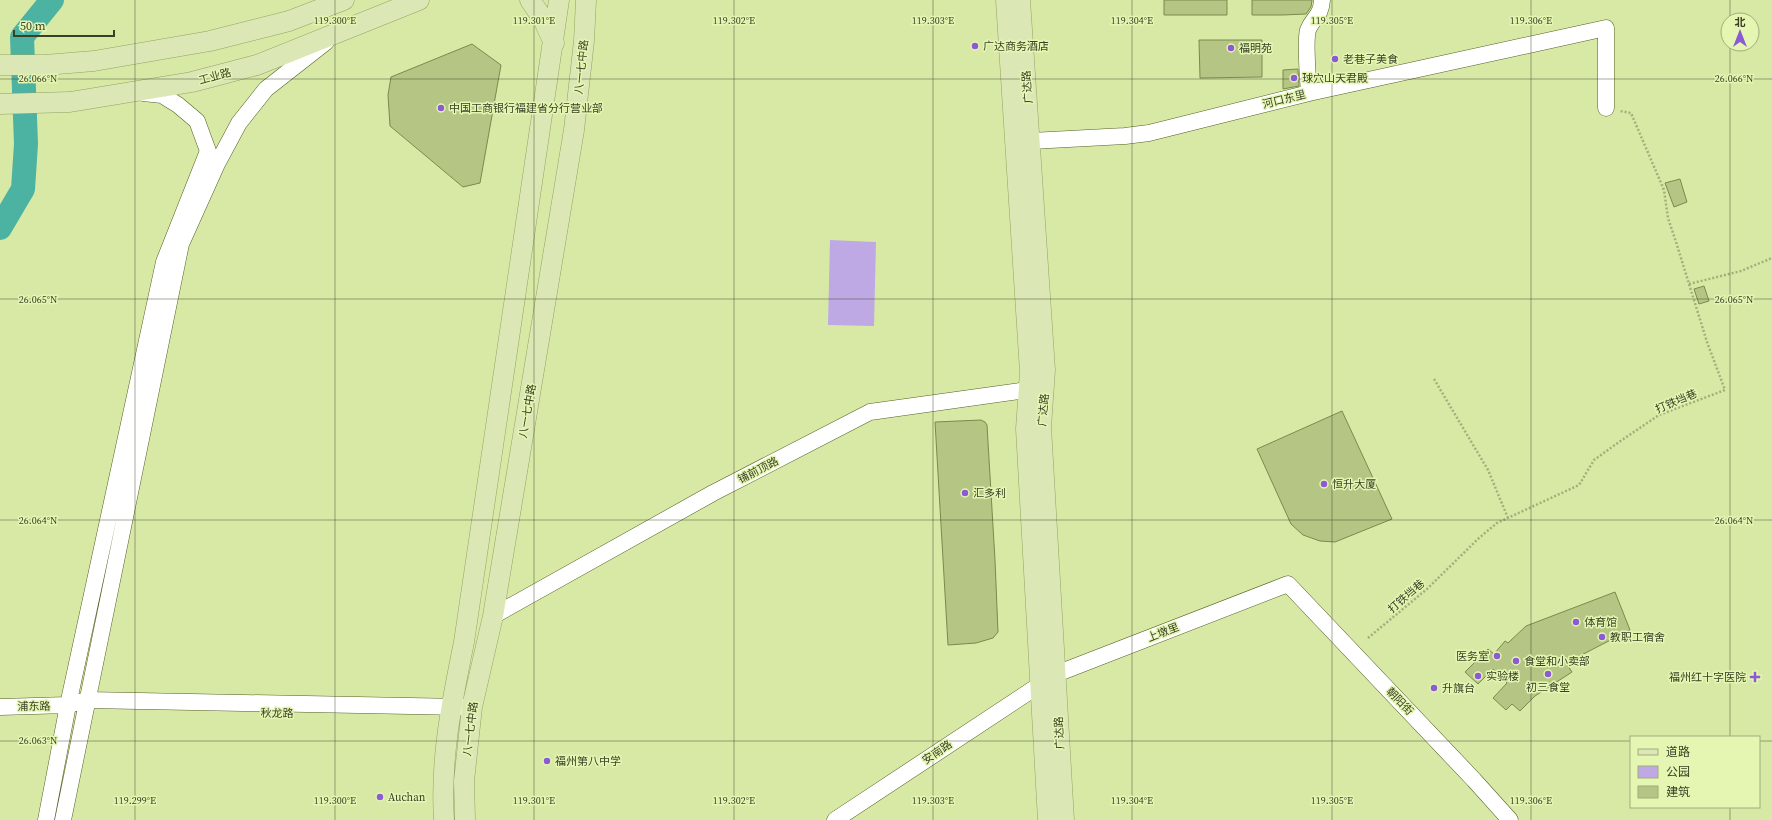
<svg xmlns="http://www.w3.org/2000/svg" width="1772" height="820" viewBox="0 0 1772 820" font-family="'Source Serif 4','Noto Sans SC',serif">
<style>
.green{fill:#bea9e4}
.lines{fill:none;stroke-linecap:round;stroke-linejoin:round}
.river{stroke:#4cb2a1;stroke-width:24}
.building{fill:#b4c584;stroke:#7b8a4b}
.minor-casing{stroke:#536021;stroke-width:17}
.major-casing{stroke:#93a362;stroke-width:21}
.path{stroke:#a2af7a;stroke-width:2.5;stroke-dasharray:2 2;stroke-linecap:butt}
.minor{stroke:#fff;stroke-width:16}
.major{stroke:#dbe8b5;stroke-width:20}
.ticks{fill:none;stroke:#394025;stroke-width:1;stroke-opacity:0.45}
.poi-dot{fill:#8c5ad3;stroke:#e5f6b3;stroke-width:1.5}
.labels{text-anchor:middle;stroke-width:3;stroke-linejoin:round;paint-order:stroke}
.poi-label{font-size:11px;fill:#394025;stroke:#e5f6b3;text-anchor:start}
.street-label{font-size:11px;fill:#394025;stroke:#e5f6b3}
.ticks-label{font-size:10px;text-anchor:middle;fill:#394025;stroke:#e5f6b3;stroke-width:3;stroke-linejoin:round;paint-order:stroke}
</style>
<rect width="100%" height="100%" fill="#d8e9a6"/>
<path class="green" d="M830,240L876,242L874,326L828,325Z"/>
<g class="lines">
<path class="river" d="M0,228L23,189L26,144L22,37L52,0"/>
</g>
<path class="building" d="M1164,0H1227V15H1164Z
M1252,0H1312L1311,7L1306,14L1283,15H1252Z
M1199,40H1262V77L1200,78Z
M472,44L501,65L480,183L463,187L390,126L388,95L391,77Z
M1298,69L1299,86L1283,89V70Z
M1680,179L1687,202L1674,207L1665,183Z
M1704,286L1709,301L1699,304L1694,289Z
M1342,411L1392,519L1335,542L1320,541L1303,535L1291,524L1257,449Z
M981,420L985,422L987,425L995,560L998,632L993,638L976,643L948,645L935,422Z
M1615,592L1630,630L1566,663L1572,672L1535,696L1520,711L1512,704L1506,710L1493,698L1507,683L1493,669L1478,684L1465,672L1488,649L1494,654L1505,641L1508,643L1526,626Z"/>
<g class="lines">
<defs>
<path id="minor" d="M1309,93C1308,80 1305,40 1308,30C1313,17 1321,17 1322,0
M1031,141L1125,136L1149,133L1309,93L1606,28V108
M493,616L713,493L870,412L1041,388
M0,707L68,705L87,700L462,707
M46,820L68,705L164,262L208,151L197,121L178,105L162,95L143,93
M63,820L181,244L217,164L239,123L266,89L326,42
M835,820L1056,674L1288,584L1474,780L1510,820"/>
<path id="major" d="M530,0L543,19L554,43
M1006,0L1030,372L1026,429L1048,820
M1020,0L1045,370L1041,427L1064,820
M0,65H45L94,61L210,41L289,21L344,0
M0,104L70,102L192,82L257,65L419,0
M444,820C440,759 452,701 464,642L559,0
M465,820L464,781L472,707L493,616L574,130L584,41L586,0"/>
</defs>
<use href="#minor" class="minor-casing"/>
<use href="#major" class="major-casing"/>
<path class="path" d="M1689,284L1741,271L1772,258
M1434,379L1488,470L1508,518
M1368,638L1427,589L1479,538L1497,523L1579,485L1594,460L1619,442L1659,415L1725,390L1707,342L1676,242L1668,218L1664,190L1631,113L1620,111"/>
<use href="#minor" class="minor"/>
<use href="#major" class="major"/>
</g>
<path class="ticks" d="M135,0V820M335,0V820M534,0V820M734,0V820M933,0V820M1132,0V820M1332,0V820M1531,0V820M1730,0V20M1730,44V737M0,79H1772M0,299H1772M0,520H1772M0,741H1631M1759,741H1772M1730,807V820"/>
<g class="poi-dot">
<circle cx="975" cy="46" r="4"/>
<circle cx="1231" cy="48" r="4"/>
<circle cx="1335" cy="59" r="4"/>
<circle cx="1294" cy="78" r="4"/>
<circle cx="441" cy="108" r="4"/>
<circle cx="1324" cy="484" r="4"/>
<circle cx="965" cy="493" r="4"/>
<circle cx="1576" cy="622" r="4"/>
<circle cx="1602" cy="637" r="4"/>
<circle cx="1497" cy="656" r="4"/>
<circle cx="1516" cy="661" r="4"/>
<circle cx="1548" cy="674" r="4"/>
<circle cx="1478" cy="676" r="4"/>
<path d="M1753 671h4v4h4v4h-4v4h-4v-4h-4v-4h4z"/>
<circle cx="1434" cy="688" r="4"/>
<circle cx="547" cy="761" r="4"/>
<circle cx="380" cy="797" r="4"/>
</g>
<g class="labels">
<g class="poi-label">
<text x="983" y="50">广达商务酒店</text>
<text x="1239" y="52">福明苑</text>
<text x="1343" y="63">老巷子美食</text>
<text x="1302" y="82">球穴山天君殿</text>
<text x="449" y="112">中国工商银行福建省分行营业部</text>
<text x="1332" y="488">恒升大厦</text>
<text x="973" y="497">汇多利</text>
<text x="1584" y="626">体育馆</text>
<text x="1610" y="641">教职工宿舍</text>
<text x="1489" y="660" text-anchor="end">医务室</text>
<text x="1524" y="665">食堂和小卖部</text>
<text x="1486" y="680">实验楼</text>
<text x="1746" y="681" text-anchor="end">福州红十字医院</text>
<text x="1548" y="691" text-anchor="middle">初三食堂</text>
<text x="1442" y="692">升旗台</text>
<text x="555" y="765">福州第八中学</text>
<text x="388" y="801">Auchan</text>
</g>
<g class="street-label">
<text transform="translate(581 67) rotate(-84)" y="4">八一七中路</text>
<text transform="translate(215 76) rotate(-15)" y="4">工业路</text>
<text transform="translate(1027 87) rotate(-94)" y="4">广达路</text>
<text transform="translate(1284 99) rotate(-14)" y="4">河口东里</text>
<text transform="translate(1676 401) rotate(-23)" y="4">打铁垱巷</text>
<text transform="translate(1043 410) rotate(-85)" y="4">广达路</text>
<text transform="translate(527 411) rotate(-80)" y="4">八一七中路</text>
<text transform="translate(758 470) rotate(-27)" y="4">铺前顶路</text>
<text transform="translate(1406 596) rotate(-41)" y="4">打铁垱巷</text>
<text transform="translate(1163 632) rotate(-21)" y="4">上墩里</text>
<text transform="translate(1400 701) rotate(46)" y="4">朝阳街</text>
<text transform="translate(34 706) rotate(-1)" y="4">浦东路</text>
<text transform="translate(277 713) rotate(1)" y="4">秋龙路</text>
<text transform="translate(470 729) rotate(-83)" y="4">八一七中路</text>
<text transform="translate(1059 733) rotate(-93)" y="4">广达路</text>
<text transform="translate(937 752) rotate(-34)" y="4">安南路</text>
</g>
</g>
<g class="ticks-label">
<text x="335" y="24">119.300°E</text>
<text x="534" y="24">119.301°E</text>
<text x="734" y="24">119.302°E</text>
<text x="933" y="24">119.303°E</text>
<text x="1132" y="24">119.304°E</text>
<text x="1332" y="24">119.305°E</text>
<text x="1531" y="24">119.306°E</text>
<text x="38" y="82">26.066°N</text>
<text x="1734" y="82">26.066°N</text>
<text x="38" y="303">26.065°N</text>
<text x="1734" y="303">26.065°N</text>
<text x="38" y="524">26.064°N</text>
<text x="1734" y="524">26.064°N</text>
<text x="38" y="744">26.063°N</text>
<text x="135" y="804">119.299°E</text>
<text x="335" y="804">119.300°E</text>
<text x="534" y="804">119.301°E</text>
<text x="734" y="804">119.302°E</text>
<text x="933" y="804">119.303°E</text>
<text x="1132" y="804">119.304°E</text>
<text x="1332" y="804">119.305°E</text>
<text x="1531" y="804">119.306°E</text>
</g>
<rect x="1630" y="736" width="130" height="72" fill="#e5f6b3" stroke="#a0ad7a"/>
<rect x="1638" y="749" width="20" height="6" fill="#dbe8b5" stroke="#a0ad7a"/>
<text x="1666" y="756" font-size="12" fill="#394025">道路</text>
<rect x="1638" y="766" width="20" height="12" fill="#bea9e4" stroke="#a0ad7a"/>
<text x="1666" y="776" font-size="12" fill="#394025">公园</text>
<rect x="1638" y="786" width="20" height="12" fill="#b4c584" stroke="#a0ad7a"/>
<text x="1666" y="796" font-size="12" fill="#394025">建筑</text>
<g transform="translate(1740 32)"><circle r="19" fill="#e5f6b3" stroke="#a0ad7a"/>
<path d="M0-3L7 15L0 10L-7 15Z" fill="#8c5ad3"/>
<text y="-6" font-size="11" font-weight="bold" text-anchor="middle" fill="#394025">北</text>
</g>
<path d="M14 30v6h100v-6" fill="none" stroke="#394025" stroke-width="2"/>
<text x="20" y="30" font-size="12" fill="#394025" stroke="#e5f6b3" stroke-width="3" paint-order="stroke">50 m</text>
</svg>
